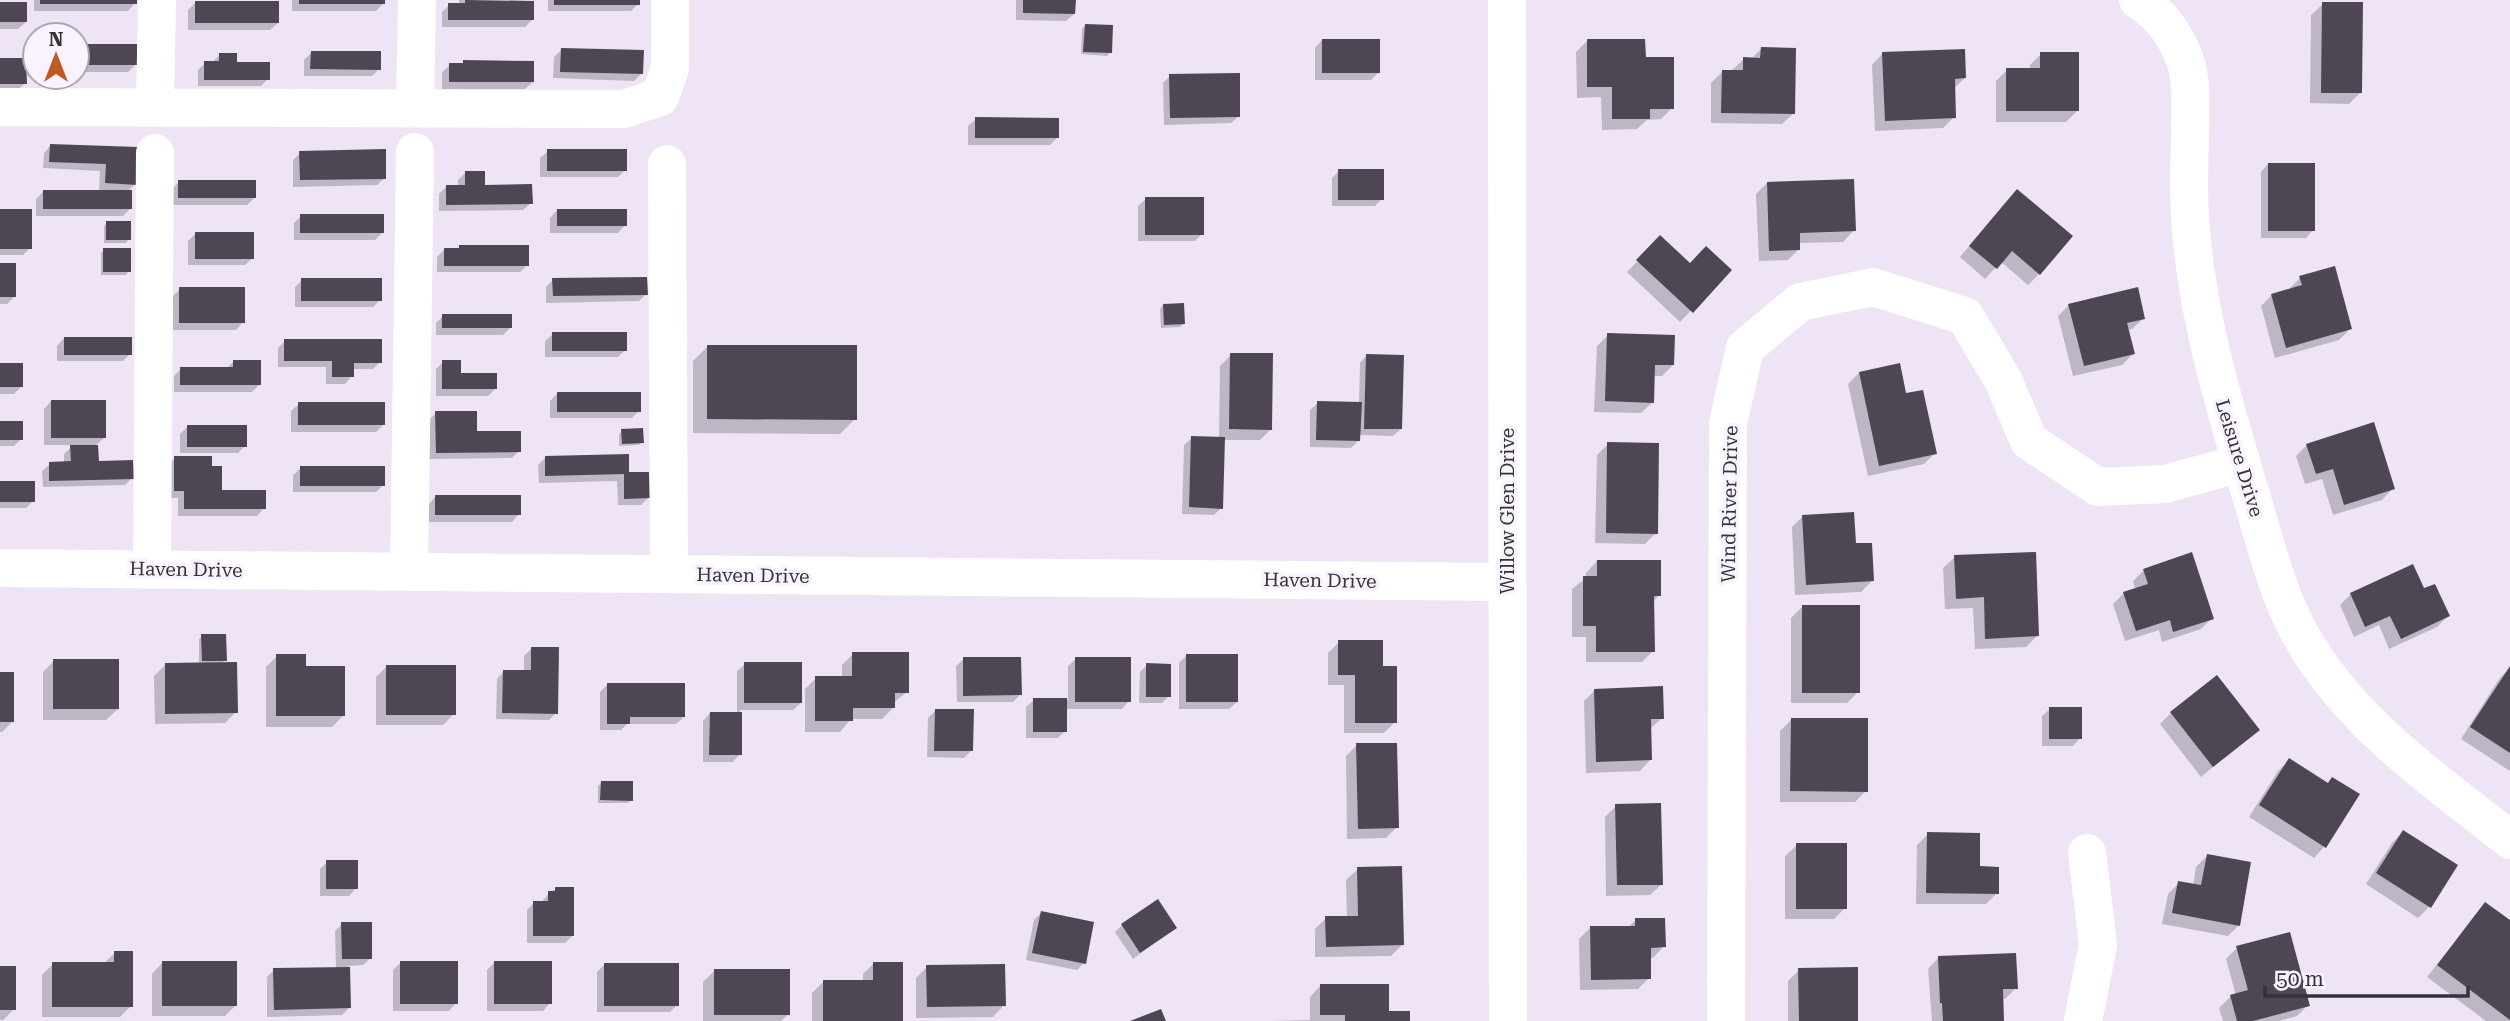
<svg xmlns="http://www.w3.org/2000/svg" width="2510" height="1021" viewBox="0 0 2510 1021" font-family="'Roboto Serif',serif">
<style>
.shadow{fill:#0003}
.building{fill:#4f4653}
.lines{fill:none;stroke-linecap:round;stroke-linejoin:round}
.minor{stroke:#fff;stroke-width:38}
.major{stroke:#fff;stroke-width:38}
.labels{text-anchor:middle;stroke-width:7;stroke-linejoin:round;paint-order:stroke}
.street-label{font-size:19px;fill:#363239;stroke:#f9f3fd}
</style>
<rect width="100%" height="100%" fill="#eee4f5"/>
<path class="shadow" d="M34,0H135V3L128,11H34Z
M292,0H384V3L376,11H292Z
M459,0H474V3L532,20L525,27H442V12L449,5H459Z
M548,0H638V4L631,11H548Z
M1016,0H1074V14L1066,21L1016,20Z
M195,3L278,23L270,30H188V10Z
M0,4L26,22L18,29H0Z
M2323,4L2360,93L2349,104L2310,103L2311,15Z
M1085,26L1110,52L1107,56L1081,54L1082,29Z
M1322,40L1378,73L1371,80H1315V48Z
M1587,41L1672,108L1661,119L1647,120L1637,129L1602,130L1601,97L1577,98L1576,52Z
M77,46L135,65L128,72H77Z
M562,49L641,74L634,81L553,78L554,57Z
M1761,49L1794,113L1782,124L1711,123V83L1722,72L1732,70L1744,59H1751Z
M35,50V72H31V53Z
M311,53L379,69L372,76H304V60Z
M1883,53L1965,78L1953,89L1954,117L1943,128L1875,131L1872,65Z
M2041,54L2077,111L2066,122H1996V81L2007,70H2030V65Z
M220,55L235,64L268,79L261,86H198V70L205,63H211Z
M0,60L25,83L18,90L0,91Z
M464,62L533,82L525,89H442V72L450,65H461Z
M1170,76L1239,116L1231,123L1164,125L1163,83Z
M976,119L1057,138L1050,145H968V126Z
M51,145L136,149L135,184L127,192L130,209L123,216H36V199L43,192H99L100,171L43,168L44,153Z
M548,151L625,170L618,177H540V158Z
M300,153L385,178L377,185L293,187V160Z
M2268,164L2313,230L2306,238H2261V172Z
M1339,171L1382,199L1375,206H1332V178Z
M465,173L483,186L531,203L523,210L439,211V194L446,187H458V180Z
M179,182L254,198L247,205H172V189Z
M1767,183L1854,230L1843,242L1799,243V249L1788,260L1759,261L1756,194Z
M1146,199L1202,234L1195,241H1138V206Z
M2006,202L2039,274L2028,285L2001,262L1985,279L1960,257Z
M557,210L625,225L618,233H550V218Z
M0,211L30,248L23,255H0Z
M301,216L382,233L375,240H294V223Z
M107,223L129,239L126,243H104V226Z
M195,234L253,258L245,265H188V241Z
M1660,238L1690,265L1730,270L1680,322L1627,272Z
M460,247L527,265L520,272H437V257L444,250H457Z
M104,250L129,271L126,275H101V253Z
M0,264L14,297L7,304H0Z
M2300,278L2350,329L2339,340L2275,358L2261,306L2272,295L2289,289Z
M302,280L380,300L373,307H295V287Z
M553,280L646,294L639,301L546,303V287Z
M180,289L243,322L236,330H173V296Z
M1163,305L1183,324L1180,327L1161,328L1160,309Z
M2069,305L2144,318L2132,329L2127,330L2133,354L2122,365L2073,376L2058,316Z
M443,316L511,327L503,335H436V323Z
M553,334L625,350L618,357H545V341Z
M1608,335L1673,365L1662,376H1653V402L1641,413L1594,412L1597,346Z
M64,338L130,354L123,361H57V346Z
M285,341L380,362L373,369H352V376L345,384H326V367H278V348Z
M708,346L855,419L840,434L693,433V361Z
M1231,355L1271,429L1260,440H1223L1221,508L1214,515L1182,514L1184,445L1192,438L1219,439L1220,366Z
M1367,355L1401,429L1393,436L1359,435V440L1351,448L1310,447V410L1318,403L1359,404L1360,363Z
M233,362L259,385L252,392H174V376L181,369H226Z
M443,362L460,375L495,389L488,396H436V369Z
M0,364L21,387L14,394H0Z
M1859,373L1905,395L1935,453L1924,464L1868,476L1848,384Z
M557,394L639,411L632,418H550V401Z
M51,401L104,438L96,445L97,463L132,478L125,485L43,487L42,471L50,464L64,463V454L73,445H44V409Z
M299,404L383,425L376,432H291V411Z
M436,413L475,433L519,451L512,458L429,459V420Z
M0,423L21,439L14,446H0Z
M187,427L245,446L238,453H180V434Z
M622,431L642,442L639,445L619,446V434Z
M1608,444L1656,533L1645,544L1595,543L1597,455Z
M2307,445L2393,488L2382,500L2333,515L2322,479L2305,484L2296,456Z
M175,458L211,468L220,492L264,508L257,516H178V498H168V465Z
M545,458L628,474L648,498L641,505H618L617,481L539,483L538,465Z
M301,468L383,485L376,492H293V475Z
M0,483L33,501L26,508H0Z
M436,496L519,514L512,522H429V504Z
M1803,516L1855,545L1872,581L1861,592L1795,595L1792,527Z
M1955,557L2037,636L2026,647L1975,649L1973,608L1945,609L1943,568Z
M1597,561L1659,595L1653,602V651L1642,662H1586V637H1572V589L1586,578V573Z
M2144,570L2212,618L2201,629L2162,642L2159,630L2125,641L2113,604L2124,593L2135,589L2133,581Z
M2423,591L2448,616L2437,627L2389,649L2379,625L2354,637L2340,605L2351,594Z
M1802,607L1858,692L1847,703H1791V618Z
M202,636L225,660L221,664L236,712L225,723L155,724L154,676L165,665L199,664V639Z
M1339,642L1381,668L1395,722L1384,733H1344V685H1328V653Z
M532,648L556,713L549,720L496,719L497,679L504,671L524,672V656Z
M853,654L907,692L893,703V708L882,719H851L840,732H805V689L816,678H842V665Z
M277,656L343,716L332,727H266V667Z
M1186,656L1237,702L1229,709H1179V663Z
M964,659L1020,695L1013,702H957L956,666Z
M1076,659L1129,701L1122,709H1065V731L1058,738H1026V707L1034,700H1068V666Z
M54,661L118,709L106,720H43V672Z
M745,664L801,703L793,710H740V754L733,762H703V721L710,713H737V671Z
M1147,665L1169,696L1162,703H1139L1140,672Z
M387,666L454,714L443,725H376V677Z
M2510,668V771L2461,739L2499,679Z
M0,674L13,721L2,732H0Z
M608,684L684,717L676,724H627L621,730H600V692Z
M1595,690L1662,718L1650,729L1651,759L1640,771L1586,773L1584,701Z
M2050,709L2080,738L2073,746H2042V716Z
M935,711L972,750L964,758L927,757L928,718Z
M2171,713L2258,730L2201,777L2160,724Z
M1791,720L1866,791L1855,802H1780V731Z
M1357,745L1397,827L1386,838L1347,839L1346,756Z
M2289,760L2327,785L2325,846L2314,858L2249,817L2278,771Z
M601,783L631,800L628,803H598V786Z
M1616,806L1662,884L1650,895L1606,896L1605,817Z
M2403,832L2456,866L2429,907L2418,918L2366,884L2392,843Z
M1928,834L1978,868L1997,893L1986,904H1916L1917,845Z
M1797,845L1845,908L1834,919H1785V856Z
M2207,856L2239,925L2228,936L2162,924L2168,894L2179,883L2193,886L2196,867Z
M327,862L356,888L349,896H320V869Z
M1358,869L1402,945L1391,956L1315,957V929L1326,918H1347L1346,880Z
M556,889L572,936L565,943H527V910L534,903H541L549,893Z
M2485,904L2510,923V1021H2486L2427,977Z
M1041,913L1084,963L1077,970L1026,960L1034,920Z
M1636,920L1664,946L1653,958H1649V978L1638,989L1580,990L1579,939L1590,928L1628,927Z
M342,924L371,958L363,965L348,966L349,1008L342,1015L267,1017V977L274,970L336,969L335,931Z
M1122,925L1175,928L1133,959L1115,932Z
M2237,948L2308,1005L2297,1016L2279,1021H2223L2219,1008L2230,997L2236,996L2226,959Z
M115,953L131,1006L120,1017H42V975L53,964H103Z
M1939,957L2016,988L2005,999H2002L2003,1021H1932L1928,969Z
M163,962L236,1005L225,1016H152V974Z
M401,962L456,1003L449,1011H393V970Z
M494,963L550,1003L543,1011H487V970Z
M874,963L902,1021H812V993L823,982H863V974Z
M604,965L677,1005L670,1012H597V972Z
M927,967L1004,1005L993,1017L916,1018V978Z
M0,968L14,1009L3,1020H0Z
M1799,970L1857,1021H1788V981Z
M714,971L788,1015L781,1021H703V982Z
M1321,985L1408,1021H1271L1310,1020V997Z"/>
<path class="building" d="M40,0H137V4H40Z
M299,0H385V4H299Z
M465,0L534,1V20H448V3H465Z
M554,0H640V5H554Z
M1023,0H1076L1075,14L1023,13Z
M195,1H279V23H195Z
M0,2H27V22H0Z
M2322,2H2363L2362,93H2321Z
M1085,24L1113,25L1112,53L1083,52Z
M1322,39H1380V73H1322Z
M1587,39H1645L1646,57H1674V109H1650V119H1612V87H1587Z
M77,44H137V65H77Z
M1761,47L1796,48L1795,114L1721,113L1722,70H1743V57L1760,58Z
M561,48L644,50L643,74L560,72Z
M1965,49L1966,78L1955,79L1956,118L1885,121L1882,52Z
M311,51H381V70L310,69Z
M2040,52H2079V111H2006V68H2040Z
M219,53H237V62H270V80H204V61H219Z
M0,58H26L27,84H0Z
M463,60L534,61V82H449V63H463Z
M1240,73V117L1170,118L1169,74Z
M975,117L1059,118V138H975Z
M50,144L138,147L137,185L105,183L106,164L49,162Z
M386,149V179L300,180L299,151Z
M547,149H627V171H547Z
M2268,163H2315V231H2268Z
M1338,169H1384V200H1338Z
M465,171H485V185L532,184L533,204L446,205V185H465Z
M1854,179L1856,231L1800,233V250L1769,251L1767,182Z
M178,180H256V198H178Z
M2017,189L2073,236L2040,275L2012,251L1997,269L1969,246Z
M43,190H132V209H43Z
M1145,197H1204V235H1145Z
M0,209H32V249H0Z
M557,209H627V226H557Z
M300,214H384V233H300Z
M106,221H131V240H106Z
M195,232H254V259H195Z
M1660,235L1690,263L1706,246L1732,270L1693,313L1636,260Z
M459,245H529V266H444V248H459Z
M103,248H131V272H103Z
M0,263H16V297H0Z
M2335,266L2352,329L2286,348L2271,294L2302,285L2299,276Z
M647,277L648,295L553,296L552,278Z
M301,278H382V301H301Z
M179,287H245V323H179Z
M2138,287L2145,319L2127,323L2135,354L2084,366L2068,304Z
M1184,303L1185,324L1164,325L1163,304Z
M442,314H512V328H442Z
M552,332H627V351H552Z
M1607,333L1675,335L1674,365H1655L1654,403L1605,401Z
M64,337H132V355H64Z
M284,339H382V363H354V377H332V361H284Z
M707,345H857V420L707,419Z
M1230,353H1273L1272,430L1229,429Z
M1366,354L1404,355L1402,429H1364Z
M233,360H261V385H180V367H233Z
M442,360H461V373H497V389H442Z
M0,363H23V387H0Z
M1900,363L1906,393L1923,390L1937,454L1879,466L1859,372Z
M557,392H641V412H557Z
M51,400H106V438H51Z
M1317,401L1362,402L1360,441L1316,440Z
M298,402H385V425H298Z
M435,411H477V431H521V452L436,453Z
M0,421H23V440H0Z
M2374,422L2395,489L2344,505L2333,469L2316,474L2306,444Z
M187,425H247V447H187Z
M643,428L644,443L622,444L621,429Z
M1191,436L1225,437L1223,509L1189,507Z
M1607,442L1659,443L1658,534L1606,533Z
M70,445H98L99,461L133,460L134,479L49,481V462L71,461Z
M629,454V472H649L650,498L624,499V474L545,476V456Z
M174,456H212V466H222V490H266V509H184V491H174Z
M300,466H385V486H300Z
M0,481H35V502H0Z
M435,495H521V515H435Z
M1854,512L1856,543H1872L1874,581L1806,585L1802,515Z
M2036,552L2039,636L1985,639L1984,597L1956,599L1954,555Z
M2192,552L2214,619L2173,632L2170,620L2136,631L2123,592L2148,584L2143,569Z
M1597,560H1661V596H1654L1655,652H1596V626H1583V576H1597Z
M2413,564L2424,588L2435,584L2450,616L2401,639L2390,616L2365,627L2350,593Z
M1802,605H1860V693H1802Z
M201,634H226L227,661H202Z
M1338,640H1383V666H1397V723H1355V675H1338Z
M531,647H559L558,714L502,713L503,670H531Z
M852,652H909V693H895V708H853V721H815V676H852Z
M276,654H306V666H345V716H276Z
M1186,654H1238V702H1186Z
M963,657H1021L1022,695L963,696Z
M1075,657H1131V702H1075Z
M53,659H119V709H53Z
M237,662L238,713L165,714V663Z
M744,662H802V703H744Z
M1146,663L1171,664V697H1146Z
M386,665H456V715H386Z
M2510,666V753L2470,727Z
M0,672H14V722H0Z
M2217,675L2260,730L2213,767L2170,712Z
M607,683H685V717H630V724H607Z
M1663,686L1664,719H1651L1652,760L1596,762L1594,689Z
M1033,698H1067V732H1033Z
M2049,707H2082V739H2049Z
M935,709H974L973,751H934Z
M710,712H742V755H709Z
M1791,718H1868V792L1790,791Z
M1356,743H1397L1399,828L1358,829Z
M2289,758L2328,783L2332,777L2360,794L2326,848L2259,805Z
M601,781H633V801L600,800Z
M1661,803L1663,885H1617L1615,804Z
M2403,830L2458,865L2431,908L2376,873Z
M1927,832L1980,833V866L1999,867V894L1926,893Z
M1796,843H1847V909H1796Z
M2207,854L2251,862L2240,926L2172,913L2178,881L2201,885Z
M326,860H358V889H326Z
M1402,866L1404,945L1326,947L1325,916H1358L1357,867Z
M555,887H574V936H533V901H548V891H555Z
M1158,899L1177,928L1140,953L1121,924Z
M2485,902L2510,920V1020L2437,965Z
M1041,911L1094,922L1086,964L1032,953Z
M1635,918H1665L1666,947L1651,948V979L1591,980L1590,926H1635Z
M341,922H372V959H342Z
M2290,932L2310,1006L2253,1021H2237L2230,995L2248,990L2236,946Z
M114,951H133V1007H52V962H114Z
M2016,953L2018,989H2003L2004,1021H1943L1942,1003H1940L1938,956Z
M162,961H237V1006H162Z
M400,961H458V1004H400Z
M494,961H552V1004H494Z
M873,962H903V1021H823V980H873Z
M604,963H679V1006H604Z
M1005,964L1006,1006L927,1007L926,965Z
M0,966H16V1010H0Z
M350,967L351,1008L274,1010L273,968Z
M1858,967V1021H1799L1798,968Z
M714,969H790V1015H714Z
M1320,984H1389V1011H1410V1021H1345V1015H1320Z
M1161,1009L1166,1021H1130Z"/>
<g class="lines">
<path class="minor" d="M2138,0C2162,15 2179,39 2187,67C2192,88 2190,113 2190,135C2189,171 2188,206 2192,241C2200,326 2225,407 2249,489C2262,530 2272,574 2290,614C2335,713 2429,775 2510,840
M0,107L624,109L660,97L670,68V0
M155,107L157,0
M415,107L417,0
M667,164L669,574
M0,568L1507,582
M152,569L155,153
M409,572L415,152
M1726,1021L1728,423L1745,348L1800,302L1873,287L1965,316L2003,380L2029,441L2098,487L2165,484L2242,463
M2083,1021L2098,945L2087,853"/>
<path class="major" d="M1507,0L1508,1021"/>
</g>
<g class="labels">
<g class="street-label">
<text transform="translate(2240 458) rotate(73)" y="7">Leisure Drive</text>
<text transform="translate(1729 504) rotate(-89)" y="7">Wind River Drive</text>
<text transform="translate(1507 511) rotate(-90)" y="7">Willow Glen Drive</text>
<text transform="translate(186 569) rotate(1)" y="7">Haven Drive</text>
<text transform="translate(753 575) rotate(1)" y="7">Haven Drive</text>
<text transform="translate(1320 580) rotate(1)" y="7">Haven Drive</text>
</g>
</g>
<g transform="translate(56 56)"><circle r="33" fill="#f9f3fd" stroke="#aba6af" stroke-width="2"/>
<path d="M0-5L12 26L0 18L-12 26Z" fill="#be5b22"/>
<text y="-10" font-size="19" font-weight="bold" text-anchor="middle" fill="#363239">N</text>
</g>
<path d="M2265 986v10h203v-10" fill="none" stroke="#363239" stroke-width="3.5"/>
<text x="2276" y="986" font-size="21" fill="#363239" stroke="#f9f3fd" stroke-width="5" paint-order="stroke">50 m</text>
</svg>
